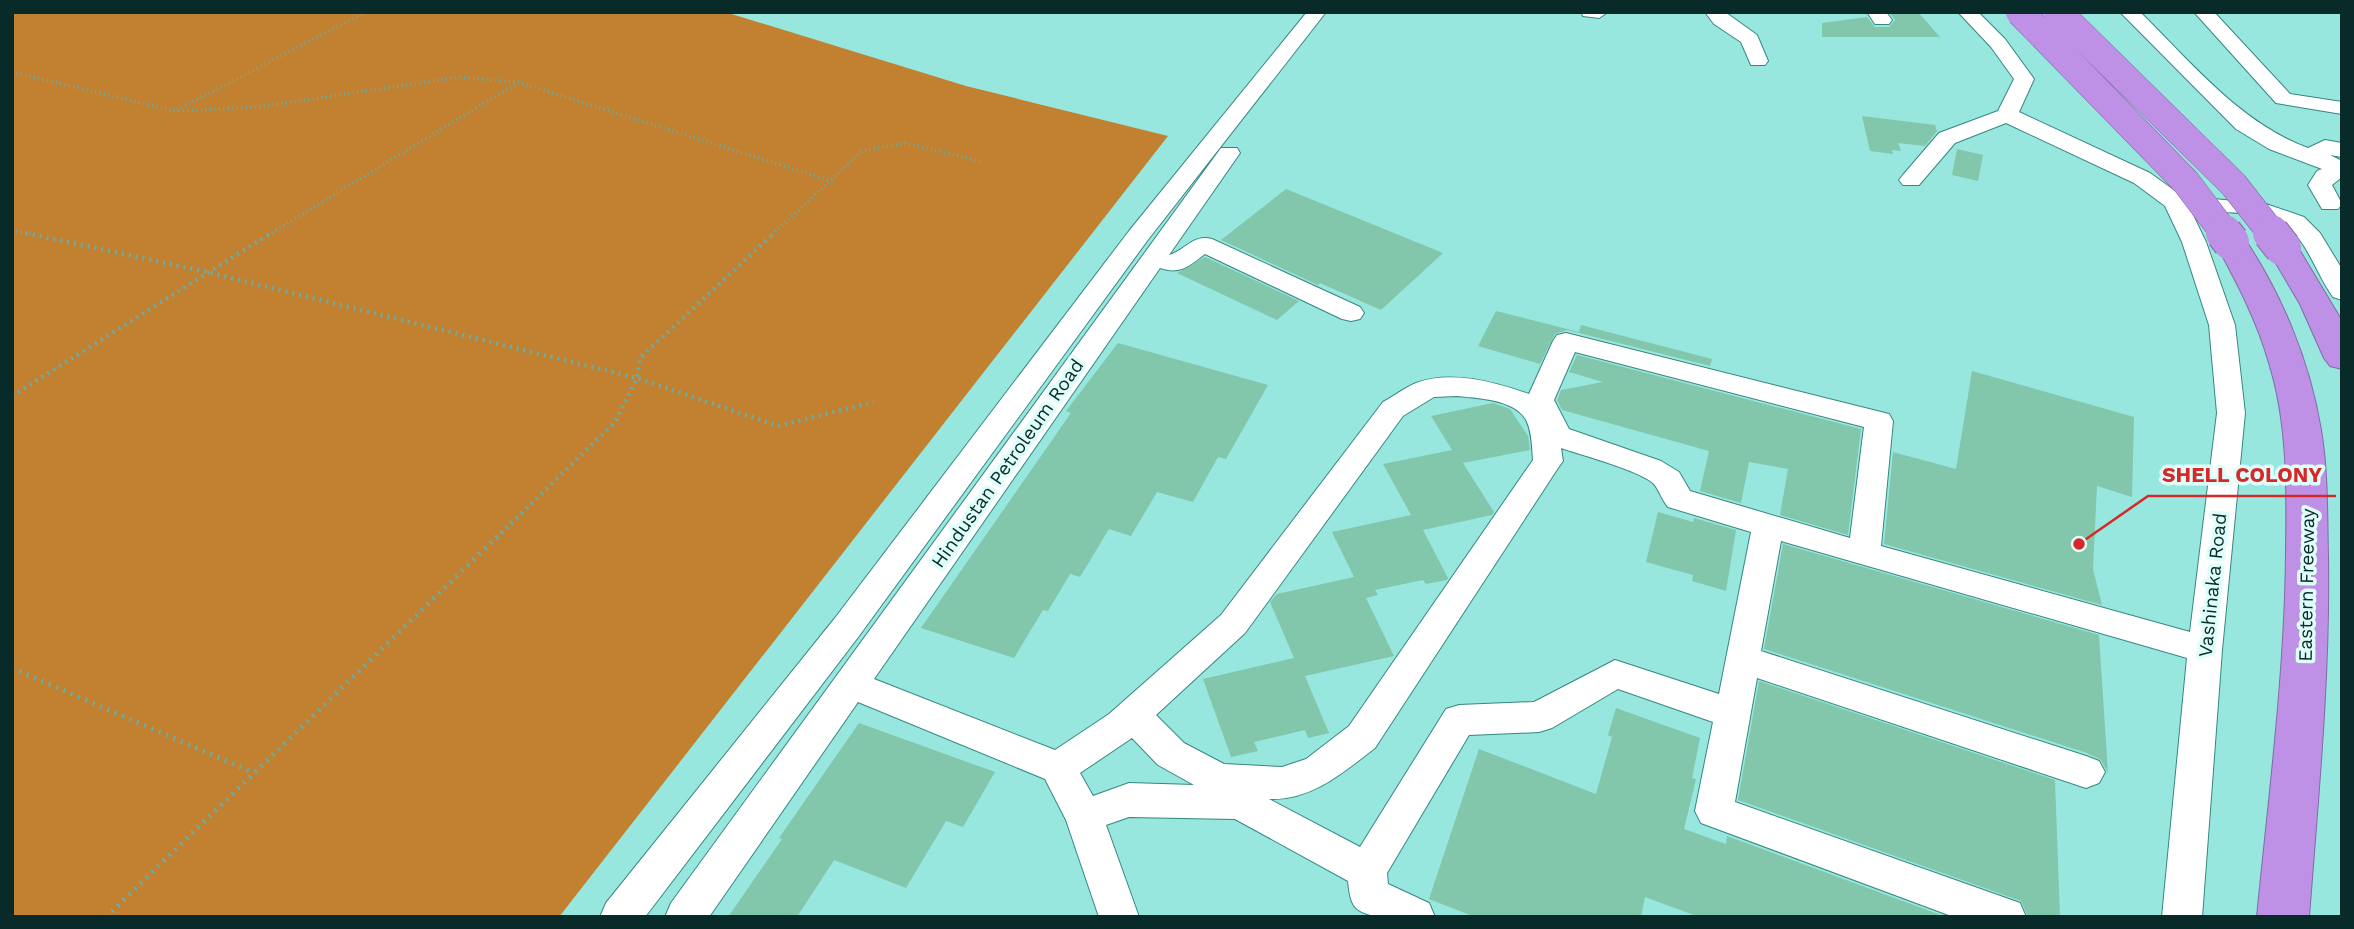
<svg xmlns="http://www.w3.org/2000/svg" width="2354" height="929" viewBox="0 0 2354 929" font-family="'Work Sans',sans-serif">
<style>
.forest{fill:#c18131}
.building{fill:#82c6ac}
.lines{fill:none;stroke-linecap:round;stroke-linejoin:round}
.minor-casing{stroke:#358781;stroke-width:2}
.highway-casing{stroke:#7e6da4;stroke-width:2}
.path-far2{stroke:#6bada7;stroke-width:3.5;stroke-dasharray:1 3.5;stroke-linecap:butt}
.path-far1{stroke:#6bada7;stroke-width:4.5;stroke-dasharray:2 5;stroke-linecap:butt}
.path{stroke:#6bada7;stroke-width:5;stroke-dasharray:2 6;stroke-linecap:butt}
.minor{fill:#fff;fill-rule:evenodd}
.highway{fill:#be90e6;fill-rule:evenodd}
.highway-bridge-far1-casing{stroke:#7e6da4;stroke-width:29;stroke-linecap:butt}
.highway-bridge-casing{stroke:#7e6da4;stroke-width:38;stroke-linecap:butt}
.highway-bridge-far1{stroke:#be90e6;stroke-width:28}
.highway-bridge{stroke:#be90e6;stroke-width:36}
.labels{text-anchor:middle;stroke-width:7;stroke-linejoin:round;paint-order:stroke}
.street-label{font-size:19px;fill:#082b29;stroke:#dffefa}
.leader{fill:none;stroke:#d62828;stroke-width:2.5}
.callout-dot{fill:#d62828;stroke:#dffefa;stroke-width:2.5}
.callout-label{font-size:21px;text-anchor:middle;font-weight:bold;fill:#d62828;stroke:#dffefa;stroke-width:7;stroke-linejoin:round;paint-order:stroke}
</style>
<rect width="100%" height="100%" fill="#97e7df"/>
<path class="forest" d="M12,12H725L966,86L1168,136L559,917H12Z"/>
<path class="building" d="M1918,12L1940,37H1822V23L1867,17L1875,27H1889L1895,20L1890,13Z
M1862,116L1935,125L1937,131L1925,146L1898,143L1901,151L1892,150L1893,154L1870,151Z
M1957,149L1983,155L1978,181L1952,175Z
M1286,189L1443,253L1381,310L1320,283L1318,285L1221,240Z
M1205,257L1299,301L1277,320L1177,273Z
M1496,311L1579,332L1581,325L1712,359L1710,366L1567,330L1555,334L1540,364L1478,346Z
M1118,343L1268,385L1226,459L1218,457L1193,502L1157,492L1131,536L1109,529L1080,577L1070,574L1048,611L1043,610L1014,658L921,628L1071,413L1066,411Z
M1577,355L1861,429L1848,535L1780,515L1788,469L1749,462L1741,503L1700,491L1709,451L1562,410L1557,400L1561,390L1603,382L1569,372Z
M1972,371L2134,417L2132,497L2097,486L2093,569L2102,605L1884,544L1893,452L1956,469Z
M1493,403L1510,409L1528,436L1530,450L1463,463L1494,512L1492,515L1423,530L1448,578L1447,580L1426,584L1423,580L1375,590L1378,595L1366,598L1394,656L1305,676L1329,733L1308,738L1305,730L1254,742L1258,751L1231,757L1203,679L1294,658L1270,602L1277,594L1354,577L1332,532L1411,515L1383,464L1452,450L1431,416Z
M1658,512L1693,522L1694,518L1736,530L1726,591L1692,581L1693,575L1646,562Z
M1783,544L2099,635L2108,773L2101,760L2087,753L1764,649Z
M1759,681L2055,780L2060,917H2028L2021,901L1738,800Z
M1616,708L1700,738L1692,778L1696,779L1684,829L1726,844L1727,836L1946,917H1699L1645,897L1641,917H1475L1429,899L1479,749L1596,794L1612,737L1608,735Z
M859,723L995,772L963,827L946,821L906,888L834,860L797,917H728L782,839L779,838Z"/>
<g class="lines">
<defs>
<path id="minor" d="M1307,12H1326L1147,241L859,636L645,917H600L606,903L835,618L1129,231Z
M1581,12H1608L1599,18L1583,16Z
M1705,12H1725L1757,35L1768,61L1765,65H1751L1741,42L1714,24Z
M1867,12H1886L1892,20L1889,24H1875Z
M1958,12H1978L2005,39L2034,79L2019,112L2150,173L2182,196L2266,204L2304,217L2320,233L2342,269V300L2333,297C2320,279 2313,258 2300,240C2278,208 2225,213 2191,211L2206,242L2235,325L2245,413L2222,650L2202,917H2162L2187,658L1781,541L1761,651L2086,756L2099,761L2105,772L2099,783L2086,788L1757,678L1735,802L2020,903L2026,917H1954L1701,823L1695,811L1713,722L1618,689L1552,728L1539,732L1469,735L1387,873L1388,884L1429,903L1435,917C1416,917 1371,922 1356,908C1350,902 1349,890 1348,881L1235,819L1129,817L1106,825L1139,917H1099L1066,820L1045,779L858,702L709,917H665L671,903L1221,148H1237L1240,153L1169,255C1185,251 1192,234 1212,239L1360,307L1364,313L1360,319L1351,321L1342,319L1205,254C1189,266 1180,275 1160,268L874,679L1055,750L1109,714L1221,615L1383,402C1394,396 1404,388 1416,383C1451,370 1495,382 1529,394L1553,341L1557,335L1566,333L1889,414L1893,421L1881,546L2190,632L2217,413L2209,325L2182,242L2165,206L2134,183L2006,123L1955,143L1919,185H1903L1899,180L1903,175L1939,133L1998,111L2014,79L1991,47ZM1575,352L1864,427L1850,538L1690,491L1679,472L1661,461L1569,429L1554,400ZM1456,396C1476,398 1517,399 1527,422C1532,433 1532,448 1533,460L1349,726L1306,759L1282,767L1224,764L1184,743L1156,715L1245,633L1403,416L1434,397ZM1561,448C1581,455 1641,471 1654,484C1659,490 1662,500 1668,507L1751,532L1719,694L1615,660L1534,702L1459,705L1446,709L1360,847L1269,799C1311,801 1344,772 1375,748L1558,468L1563,461ZM1132,738L1158,765L1194,785L1129,783L1093,796L1080,773Z
M2120,12H2140C2191,62 2240,123 2308,148L2325,140L2342,143V157L2330,155L2342,161V177L2332,185L2342,204L2338,209H2322L2308,185L2317,171L2322,169L2269,149L2236,129Z
M2194,12H2214L2290,94L2342,102V114L2276,103Z"/>
<path id="highway" d="M2231,232L2242,235C2281,292 2310,362 2321,430C2328,472 2327,515 2328,557C2330,677 2318,797 2309,917H2257C2269,795 2285,674 2286,552C2287,489 2288,424 2269,363C2257,320 2236,281 2215,242L2220,235Z
M2283,238L2294,241L2342,321V369L2330,366L2324,358L2300,304L2267,248L2272,241Z"/>
</defs>
<use href="#minor" class="minor-casing"/>
<use href="#highway" class="highway-casing"/>
<path class="path-far2" d="M12,72L175,111L259,107L459,77L518,82L828,180
M177,110L366,12
M12,230L34,235
M268,235L517,83
M772,235L862,151L905,143L983,162"/>
<path class="path-far1" d="M26,233L207,272L637,378L778,426L874,402
M12,396L271,233
M496,538L615,422L637,378L640,358L774,233"/>
<path class="path" d="M12,668L254,773
M106,917L498,536"/>
<use href="#minor" class="minor"/>
<use href="#highway" class="highway"/>
<defs>
<path id="highway-bridge-far1" d="M2020,12L2186,182L2226,235
M2058,12L2234,185L2273,235"/>
<path id="highway-bridge" d="M2224,233L2231,242
M2271,233L2283,248"/>
</defs>
<use href="#highway-bridge-far1" class="highway-bridge-far1-casing"/>
<use href="#highway-bridge" class="highway-bridge-casing"/>
<use href="#highway-bridge-far1" class="highway-bridge-far1"/>
<use href="#highway-bridge" class="highway-bridge"/>
</g>
<g class="labels">
<g class="street-label">
<text transform="translate(1007 463) rotate(-55)" y="7">Hindustan Petroleum Road</text>
<text transform="translate(2212 585) rotate(-84)" y="7">Vashinaka Road</text>
<text transform="translate(2306 585) rotate(-89)" y="7">Eastern Freeway</text>
</g>
</g>
<path class="leader" d="M2079 544L2148 496H2336"/>
<circle class="callout-dot" cx="2079" cy="544" r="7"/>
<g class="callout-label">
<text x="2242" y="482">SHELL COLONY</text>
</g>
<rect width="2354" height="929" fill="none" stroke="#082b29" stroke-width="28"/>
</svg>
